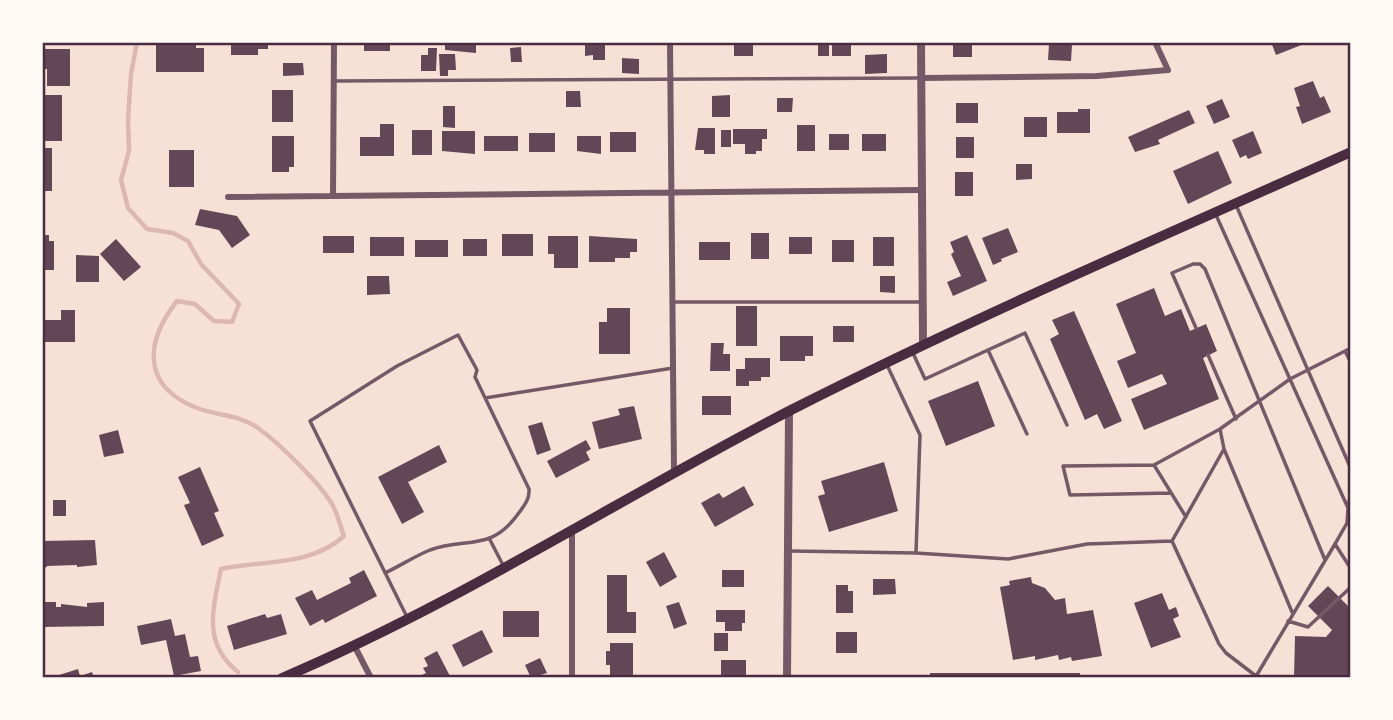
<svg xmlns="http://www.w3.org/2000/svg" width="1393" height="720" viewBox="0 0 1393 720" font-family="Mulish,sans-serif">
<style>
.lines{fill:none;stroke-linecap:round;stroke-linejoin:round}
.stream{stroke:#dcb8b0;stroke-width:4.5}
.building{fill:#644757}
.service{stroke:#755966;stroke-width:3.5}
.minor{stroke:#755966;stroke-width:6}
.tertiary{stroke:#755966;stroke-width:8}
.secondary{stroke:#4a2c40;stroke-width:10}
.neatline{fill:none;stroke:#4a2c40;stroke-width:2.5}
</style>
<rect width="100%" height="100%" fill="#f7e1d7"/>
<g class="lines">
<path class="stream" d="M137,42L131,74L128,120L129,151L121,180L128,208L147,229L173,233L188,241L201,264L239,304L232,322L214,321L195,304L177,301C145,342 141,386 197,408C218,416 238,414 258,428C279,443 321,484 333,506C338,515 340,526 344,536C310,567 262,560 221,569C213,609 202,643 238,672"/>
</g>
<path class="building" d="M231,42H268V49H258V55H231Z
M364,42H390V51H364Z
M445,42H476V53L445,50Z
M734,42H753V56H734Z
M818,42H829V56H818Z
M832,42H851V56H832Z
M953,42H972V57H953Z
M1271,42H1303L1304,44L1276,55Z
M156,43H196V48H204V72H156Z
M605,44V60H593V55L585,56V45Z
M1049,44L1072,45L1071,61L1048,60Z
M521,47L522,62H511L510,48Z
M428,48H437L436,71H421V55H428Z
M42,49H70V86H47V69H42Z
M439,54H455L456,70H448V76H440Z
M887,54V73L865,74V55Z
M622,58L639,59V74L622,73Z
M283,63H303L304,75L283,76Z
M1313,81L1320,98L1324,96L1331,112L1302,124L1296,107L1300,106L1294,88Z
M272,90H293V122H272Z
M566,91H580L581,107H566Z
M42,95H62V141H42Z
M730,95V117H712V96Z
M777,98H793L792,112H777Z
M1222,99L1230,117L1214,124L1206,106Z
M956,103H978V123H956Z
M443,106H455V128L443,127Z
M1078,109H1090V133H1057V112H1078Z
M1189,110L1195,123L1158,140L1160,144L1135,152L1128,137Z
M1024,117H1047V137H1024Z
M380,124H394V156H360V137H380Z
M797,125H815V151H797Z
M698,128H715V154H704V150H695Z
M733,129H767V139H762V151H756V154H745V144H733Z
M412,130H432V155H412Z
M721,130H731V147H721Z
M442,131H475V154L442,151Z
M1253,131L1262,153L1248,159L1246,155L1240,158L1232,140Z
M610,132H636V152H610Z
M529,133H555V152H529Z
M829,134H849V150H829Z
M862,134H886V151H862Z
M272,136H294V167H289V172H272Z
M484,136H518V151H484Z
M577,136H601V154L577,151Z
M956,137H974V158H956Z
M42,148H52V191H42Z
M169,150H194V187H169Z
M1218,151L1232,183L1188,204L1173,171Z
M1016,164H1032V179L1016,180Z
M955,172H973V196H955Z
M200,209L237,216L250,235L232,248L219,230L195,225Z
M1008,228L1018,252L1001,259L1002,261L993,265L982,238Z
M751,233H769V259H751Z
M502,234H533V256H502Z
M42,235H49V241H54V270H42Z
M967,235L987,281L953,296L947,282L961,276L951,254L954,252L950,242Z
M323,236H354V253H323Z
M548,236H578V268H554V254H548Z
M589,236L637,239V252H630V258H615V262H589Z
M370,237H404V256H370Z
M789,237H812V254H789Z
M873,237H894V266H873Z
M116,239L141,267L124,281L100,254Z
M463,239H487V256H463Z
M415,240H448V257H415Z
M832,240H854V262H832Z
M699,242H730V260H699Z
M76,255L99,256V282H76Z
M367,276H389L390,294L367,295Z
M880,276H895V293L880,292Z
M1154,288L1165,316L1181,309L1190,331L1206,324L1217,351L1203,358L1219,399L1144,430L1131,399L1167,384L1162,374L1128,388L1117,361L1136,353L1116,304Z
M736,306H757V346H736Z
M607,308H630V354H599V322H607Z
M61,310H75V342H42V320H61Z
M1074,311L1122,421L1104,429L1097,414L1085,420L1050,339L1059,334L1052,320Z
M833,326H854V342H833Z
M780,336H813V356H805V361H780Z
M711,343H724L723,354H730V371H710Z
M745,358H770V377H761V381H749V386H736V369H745Z
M978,381L995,426L946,446L928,401Z
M702,396H731V415H702Z
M634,406L642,439L599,449L592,422L620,415L618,409Z
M542,422L551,450L537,455L528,426Z
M118,430L124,453L104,457L99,435Z
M586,440L591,449L586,452L590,460L556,478L547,461Z
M439,445L447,462L408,482L424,512L402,524L378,477Z
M884,462L898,511L829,532L818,496L825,494L821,481Z
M200,467L219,511L214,513L224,536L202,546L184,505L190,503L178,477Z
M744,486L754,505L715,527L701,503L719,493L723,498Z
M53,500H66V516H53Z
M95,540L97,565L77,567V565L47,566V567L42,568V541Z
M664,552L677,577L660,587L646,562Z
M364,570L377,596L325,623L323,619L310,626L295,598L312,590L317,600L351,583L349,578Z
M722,570H744V587H722Z
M607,575H627V612H636V633H607Z
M1031,577L1032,583L1045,588L1055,600L1065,598L1067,614L1093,610L1102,656L1072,661L1071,657L1059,660L1058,655L1035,660V656L1013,660L1000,587L1010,585L1009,581Z
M873,579H895L896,594L873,595Z
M836,585H848V591H853V613H836Z
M1328,586L1351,609V678H1294L1295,636L1326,637L1332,630L1308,606Z
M1162,593L1169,610L1176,607L1179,616L1173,619L1181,637L1151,648L1134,603Z
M42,602H56V607H61V604L87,607V603L104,602V626L42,627Z
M679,602L687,624L674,629L666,606Z
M716,610H745V623H742V631H725V622H716Z
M503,611H539V637H503Z
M265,614L267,618L281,614L287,634L234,650L227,626Z
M171,619L175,636L185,634L190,657L198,656L201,671L174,676L166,640L141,645L137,626Z
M482,630L493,652L463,667L452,645Z
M836,632H857V653H836Z
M714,633H728V651H714Z
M610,643H633V675H610V665H606V651H610Z
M437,651L451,678H416L426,673L423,668L428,666L424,658Z
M540,658L547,673L531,678L525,665Z
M721,660H746V678H726V675H721Z
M78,669L80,676L92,672L94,678H59V675Z
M930,673H1080V678H930Z"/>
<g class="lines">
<path class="service" d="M334,81L919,78
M1236,205L1351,469
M1216,215L1348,508L1351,491
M673,302H921
M1196,328L1172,273L1193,264H1200L1205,269L1325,560
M988,350L1025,333L1067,425
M912,351L925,379L988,350L1027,434
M1345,351L1351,363
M1208,355L1236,419
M485,398L673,368
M1220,429L1290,379L1351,348
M1224,449L1292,612
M1154,465L1186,517
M489,538L504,567
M1172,541L1219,644L1226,653L1256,676
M1335,544L1351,569
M790,551L916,553L920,435L887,365
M916,553L1008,559L1087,544L1172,541L1224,449L1220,429L1154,465L1063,466L1070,495L1171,493
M385,573C400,566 415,556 430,550C466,537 491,552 518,514C524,506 530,499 529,489L475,377L477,370L458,335L397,366L310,421L407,617
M1288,621L1308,627L1351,587
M1255,678L1335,544L1347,523L1348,508"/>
<path class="minor" d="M670,42L674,472
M921,78L1097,76L1168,70L1155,42
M333,196L334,42
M228,197L922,190
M572,532V678
M355,647L371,678"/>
<path class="tertiary" d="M921,42L923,343
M787,678L789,412"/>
<path class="secondary" d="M282,678C459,603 620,498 791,410C974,317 1163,236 1351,152"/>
</g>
<rect width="1393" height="720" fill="none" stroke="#fffaf5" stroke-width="88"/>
<rect x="44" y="44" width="1305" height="632" class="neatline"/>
</svg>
